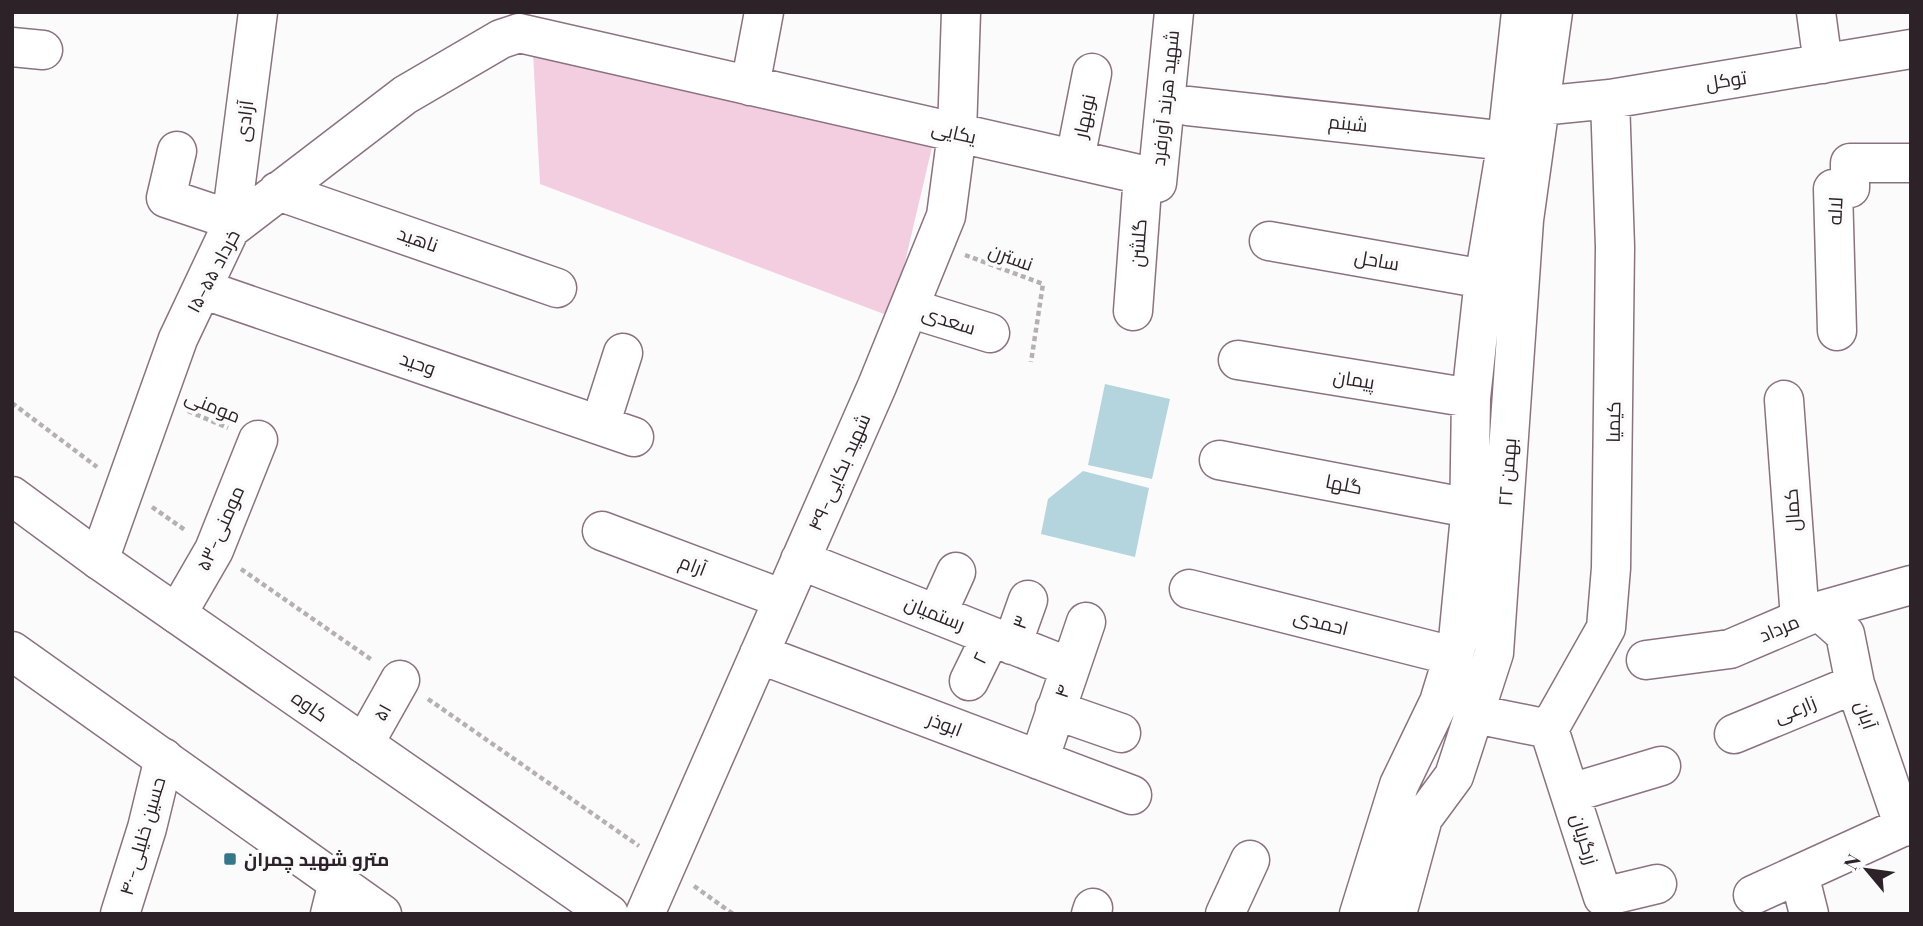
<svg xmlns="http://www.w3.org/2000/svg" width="1923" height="926" viewBox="0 0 1923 926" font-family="'Playfair Display',Cairo,serif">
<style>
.green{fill:#f2cee0}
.building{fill:#b4d4de}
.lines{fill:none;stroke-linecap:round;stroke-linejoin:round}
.minor-casing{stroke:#8b727f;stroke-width:41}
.major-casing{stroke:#8b727f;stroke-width:41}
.path{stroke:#b5b1b3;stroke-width:4.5;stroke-dasharray:5 3.5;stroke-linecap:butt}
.minor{stroke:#fff;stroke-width:38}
.major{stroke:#fff;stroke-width:38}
.poi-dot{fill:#357689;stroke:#fbfbfb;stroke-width:2.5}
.labels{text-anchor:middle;stroke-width:7;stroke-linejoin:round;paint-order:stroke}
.street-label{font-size:19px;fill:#2d2228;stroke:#fbfbfb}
.poi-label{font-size:19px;font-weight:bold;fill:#2d2228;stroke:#fbfbfb;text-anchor:start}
</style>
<rect width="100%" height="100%" fill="#fbfbfb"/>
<path class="green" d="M533,53L933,143L892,317L540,184Z"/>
<path class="building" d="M1105,384L1170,399L1152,479L1088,465Z
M1083,471L1149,488L1135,557L1041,534L1048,499Z"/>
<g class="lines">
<defs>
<path id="minor" d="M1816,12L1823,64
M519,33L1143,175L1157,183L1174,12
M12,47L43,50
M750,86L764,12
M1188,106L1507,141
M1540,106L1610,99L1911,49
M177,151L166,198L232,220
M1075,159L1092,73
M278,191L557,288
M230,229L258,12
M1269,241L1484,279
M202,289L634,437
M909,308L990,333
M1133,311L1143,175
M1837,331L1833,189L1850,188V163H1911
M1238,360L1471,398
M1784,400L1800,619
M600,425L623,353
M1219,460L1469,508
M602,531L783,599
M99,560L178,339L230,229L405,95L501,39L519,33
M800,560L1069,667
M1189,589L1453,656
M1819,611L1845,634L1855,684L1904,827
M177,614L214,550L258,440
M937,614L956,572
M1012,645L1028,600
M759,654L1132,795
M1646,660L1730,649L1819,611L1911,585
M969,681L991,636
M1055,710L1121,733
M1475,714L1549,729
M1549,729L1606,628L1611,568L1615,247L1610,99
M1549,729L1603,897L1657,884
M1734,734L1855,684
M364,744L400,680
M1039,760L1086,622
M1571,793L1661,766
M1799,874L1809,914
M1753,895L1911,823
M120,914L147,828L164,758
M330,914L338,882
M645,914L877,386L946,216L957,133L961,12
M1091,914L1093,908
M1225,914L1250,860
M1359,914L1399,785L1439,702L1458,640L1469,526L1471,398L1484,279L1507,141L1521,12
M1397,914L1423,818L1454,776L1494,653L1524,220L1553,12"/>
<path id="major" d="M12,496L99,560L609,914
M12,651L382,914"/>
</defs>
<use href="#minor" class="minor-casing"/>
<use href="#major" class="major-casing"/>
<path class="path" d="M965,255L1043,284L1031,362
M12,403L97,467
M188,411L228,428
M152,507L185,530
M241,569L372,660
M428,699L639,846
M694,886L733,914"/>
<use href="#minor" class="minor"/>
<use href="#major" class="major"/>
</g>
<rect class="poi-dot" x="223" y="852" width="14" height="14" rx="3.5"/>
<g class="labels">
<g class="street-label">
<text transform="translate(1726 80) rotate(-9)" y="7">توکل</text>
<text transform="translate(1165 98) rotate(-84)" y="7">شهید هرند آورفرد</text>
<text transform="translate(1084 116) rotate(-78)" y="7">نوبهار</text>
<text transform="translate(244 121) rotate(-83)" y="7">آزادی</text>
<text transform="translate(1348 123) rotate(6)" y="7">شبنم</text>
<text transform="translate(954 132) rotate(13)" y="7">یکایی</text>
<text transform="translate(1835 211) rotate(-87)" y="7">لاله</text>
<text transform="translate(418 239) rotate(19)" y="7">ناهید</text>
<text transform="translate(1138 243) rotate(-86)" y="7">گلشن</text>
<text transform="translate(1011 257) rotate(20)" y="7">نسترن</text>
<text transform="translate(1377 260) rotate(10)" y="7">ساحل</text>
<text transform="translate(213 271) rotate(-62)" y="7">۱۵-۵۵ خرداد</text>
<text transform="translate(949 320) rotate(18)" y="7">سعدی</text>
<text transform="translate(418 363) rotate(19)" y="7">وحید</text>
<text transform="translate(1354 379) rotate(9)" y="7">پیمان</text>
<text transform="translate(213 406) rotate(22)" y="7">مومنی</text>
<text transform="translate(1613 422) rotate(-89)" y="7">کیمیا</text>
<text transform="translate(839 472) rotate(-66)" y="7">۴۹-شهید بکایی</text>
<text transform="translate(1507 472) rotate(-86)" y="7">۲۲ بهمن</text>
<text transform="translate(1344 484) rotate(11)" y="7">گلها</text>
<text transform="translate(1792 510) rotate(-94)" y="7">کمال</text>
<text transform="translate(220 528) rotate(-66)" y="7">۵۳-مومنی</text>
<text transform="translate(693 565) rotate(21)" y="7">آرام</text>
<text transform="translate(935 613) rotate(22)" y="7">رستمیان</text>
<text transform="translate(1020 622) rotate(-70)" y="7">۳</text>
<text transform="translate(1321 622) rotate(14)" y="7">احمدی</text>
<text transform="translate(1779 628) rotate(-23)" y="7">مرداد</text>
<text transform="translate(980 658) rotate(-64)" y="7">۲</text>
<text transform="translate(1062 691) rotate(-72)" y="7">۴</text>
<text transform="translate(310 706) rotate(35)" y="7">کاوه</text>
<text transform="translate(1795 709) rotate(-22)" y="7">زارعی</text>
<text transform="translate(382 712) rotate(-61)" y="7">۵۱</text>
<text transform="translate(1866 715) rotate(71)" y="7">آبان</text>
<text transform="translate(945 724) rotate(21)" y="7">ابوذر</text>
<text transform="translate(142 836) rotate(-74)" y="7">۴۰-حسین خلیلی</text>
<text transform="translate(1585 839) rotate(73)" y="7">زرگریان</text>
</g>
<g class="poi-label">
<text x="244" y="866">مترو شهید چمران</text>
</g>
</g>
<rect width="1923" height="926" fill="none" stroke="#2d2228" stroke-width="28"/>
<g transform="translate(1867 870) rotate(299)" stroke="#fbfbfb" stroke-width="5" paint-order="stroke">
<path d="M0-5L12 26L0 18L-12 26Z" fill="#2d2228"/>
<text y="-10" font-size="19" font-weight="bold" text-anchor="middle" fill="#2d2228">N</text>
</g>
</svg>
